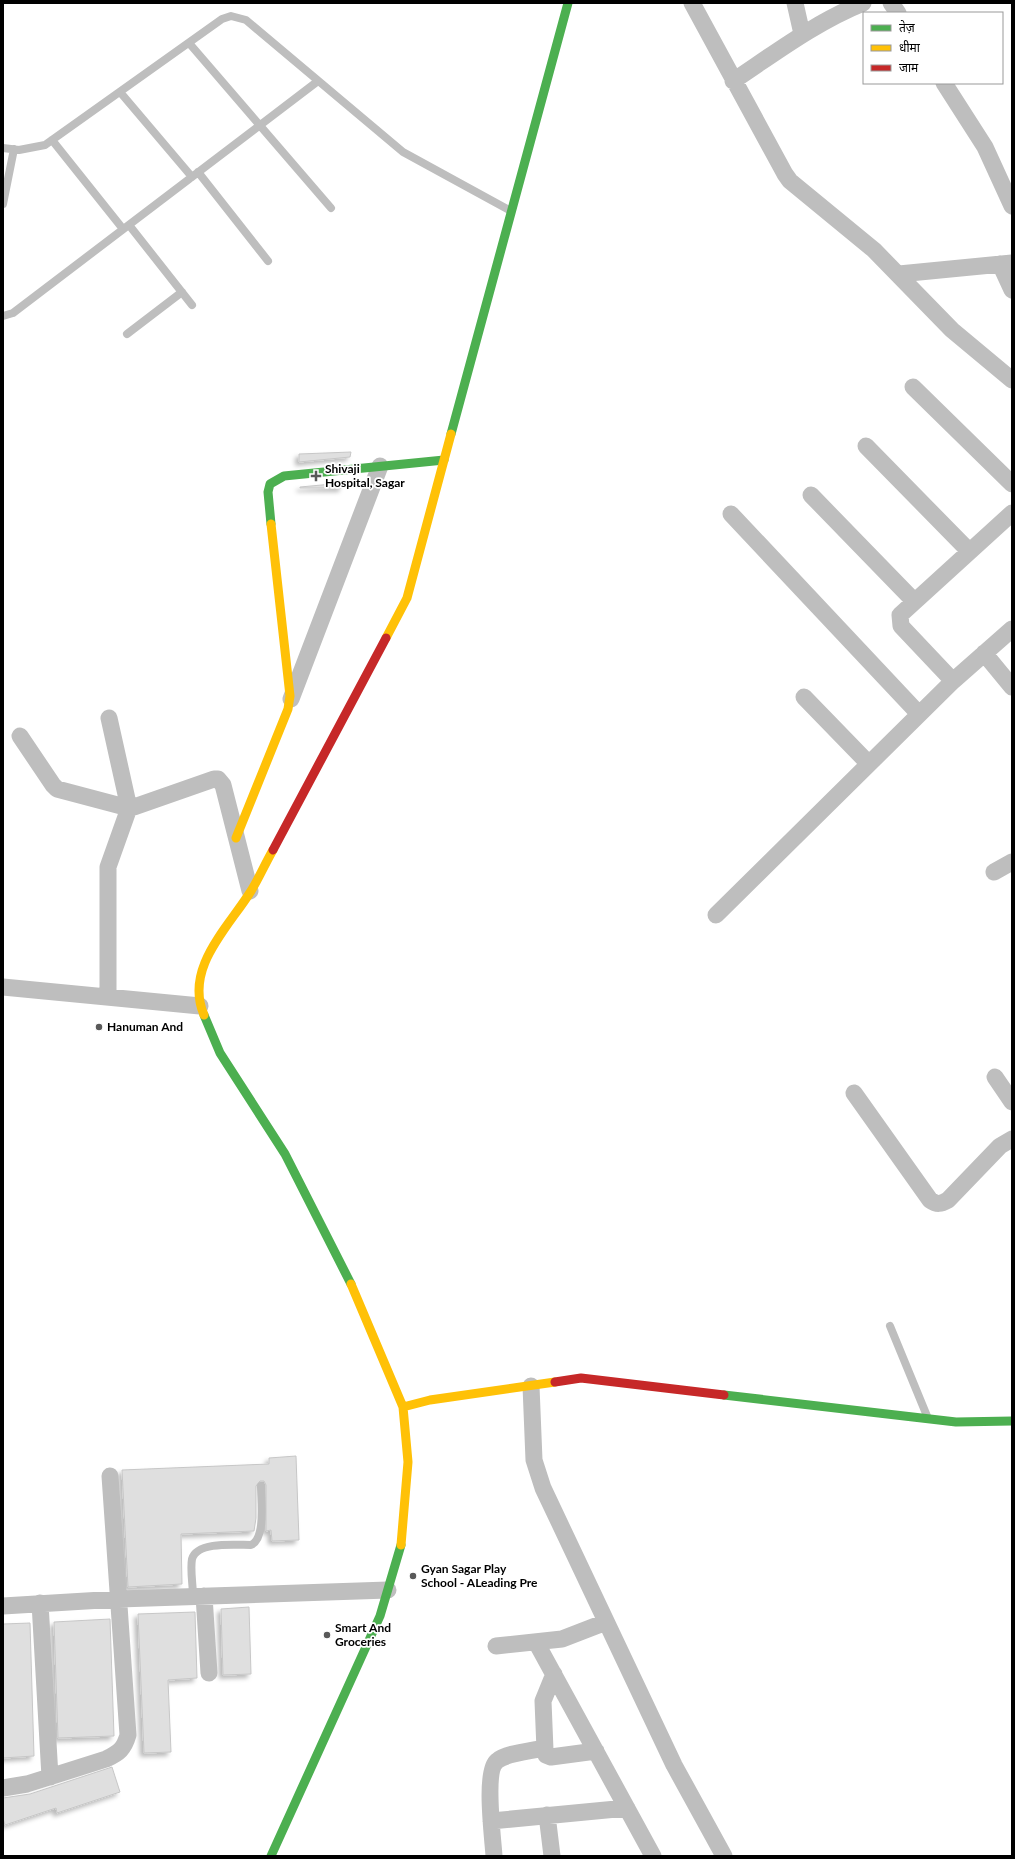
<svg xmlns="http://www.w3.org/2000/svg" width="1015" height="1859" viewBox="0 0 1015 1859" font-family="Lato,'Noto Sans Devanagari',sans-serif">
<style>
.building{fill:#dfdfdf;stroke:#c7c7c7;filter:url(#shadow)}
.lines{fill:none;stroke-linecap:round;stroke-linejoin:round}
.lane{stroke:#bebebe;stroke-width:8}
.street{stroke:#bebebe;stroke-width:17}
.fast{stroke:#4caf50;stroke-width:9}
.slow{stroke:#ffc107;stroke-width:9}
.jam{stroke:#c62828;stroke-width:9}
.poi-dot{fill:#595959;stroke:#fff;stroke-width:1.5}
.labels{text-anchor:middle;stroke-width:3.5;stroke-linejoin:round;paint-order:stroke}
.poi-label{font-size:12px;font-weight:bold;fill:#000;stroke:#fff;text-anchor:start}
</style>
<defs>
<filter id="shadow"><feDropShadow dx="-3.5" dy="3.5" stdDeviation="2" flood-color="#0004"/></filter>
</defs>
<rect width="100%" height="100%" fill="#fff"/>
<path class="building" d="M351,452L350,457L299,462V454Z
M343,483L342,488H300V487Z
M296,1456L299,1540L272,1541L271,1530L266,1531V1485L264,1481H260L256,1486V1518L254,1531L181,1534L182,1584L128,1587L122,1470L269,1464V1458Z
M249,1607L251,1674L223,1675L221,1609Z
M195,1612L197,1678L168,1680L171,1752L144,1753L138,1614Z
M110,1619L114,1736L58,1738L54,1622Z
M30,1623L34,1756L3,1758V1624Z
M112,1767L120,1792L57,1813L56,1808L5,1825L3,1818V1798L30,1794Z"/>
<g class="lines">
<path class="lane" d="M189,43L331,208
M120,92L192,177
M52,140L123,229
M3,148L19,150L45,145L222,19L231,16L246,20L403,152L511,211
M198,172L268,261
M3,204L14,149
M129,225L192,305
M3,316L13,313L318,81
M127,334L182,292
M890,1326L927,1416
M193,1596C193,1585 190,1570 192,1559C197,1541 236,1545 251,1545C266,1538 261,1501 261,1486"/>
<path class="street" d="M692,3L785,174L790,181L874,250L952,330L1012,380
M795,3L802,34
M891,3L898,13
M733,81C775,53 816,22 863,3
M944,83L985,147L1012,206
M1000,264L1012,290
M899,274L1012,263
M913,387L1012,484
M866,446L969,551
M811,495L914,601
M731,514L919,714
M984,653L1012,687
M953,681L901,626L900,615L1012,513
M804,697L869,764
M291,699L380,466
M20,736L53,785L57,789L125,807H134L214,779H218L223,785L250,891
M994,872L1012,862
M716,915L953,681L1012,629
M3,987L200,1006
M108,997V867L129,808L109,718
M995,1077L1012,1102
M854,1093L930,1200C937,1205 941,1204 948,1200L1000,1146L1012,1139
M531,1386L534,1460L543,1488L674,1765L724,1856
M204,1596L209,1673
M40,1603L50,1777
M3,1606L119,1599L388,1590
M536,1642L653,1856
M496,1646L562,1639L606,1622
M554,1674L543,1701L545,1750L546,1755L551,1757L596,1751
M3,1788L27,1784L106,1759C119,1753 124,1749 128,1735L110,1476
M547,1815L552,1856
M491,1821L627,1808
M494,1856C493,1839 484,1771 497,1761C506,1753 532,1751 544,1748"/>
<path class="fast" d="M451,434L568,3
M271,524L268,492L270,484L284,476L444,460
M204,1015L220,1053L285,1154L351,1284
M724,1395L956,1422L1012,1421
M271,1856L380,1616L401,1545"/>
<path class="slow" d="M386,638L407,598L451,434
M236,838L288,709L290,696L271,524
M204,1015C184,968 228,928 251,891C259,878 265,864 273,850
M351,1284L403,1407L408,1462L401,1545
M403,1407L430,1400L555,1382"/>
<path class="jam" d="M273,850L386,638
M555,1382L581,1378L724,1395"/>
</g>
<g class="poi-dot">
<path d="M314 470h4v4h4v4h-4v4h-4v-4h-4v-4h4z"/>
<circle cx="99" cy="1027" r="4"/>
<circle cx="413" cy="1576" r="4"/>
<circle cx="327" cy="1635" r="4"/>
</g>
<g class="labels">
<g class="poi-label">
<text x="325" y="473">Shivaji<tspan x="325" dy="14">Hospital, Sagar</tspan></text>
<text x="107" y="1031">Hanuman And</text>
<text x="421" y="1573">Gyan Sagar Play<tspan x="421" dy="14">School - ALeading Pre</tspan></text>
<text x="335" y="1632">Smart And<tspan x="335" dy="14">Groceries</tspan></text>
</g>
</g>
<rect width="1015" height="1859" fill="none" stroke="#000000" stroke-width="8"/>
<rect x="863" y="12" width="140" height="72" fill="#ffffff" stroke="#999999"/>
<rect x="871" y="25" width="20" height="6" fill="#4caf50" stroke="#999999"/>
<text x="899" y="32" font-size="12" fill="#000000">तेज़</text>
<rect x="871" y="45" width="20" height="6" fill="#ffc107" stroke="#999999"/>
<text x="899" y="52" font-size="12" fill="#000000">धीमा</text>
<rect x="871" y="65" width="20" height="6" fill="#c62828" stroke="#999999"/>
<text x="899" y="72" font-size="12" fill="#000000">जाम</text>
</svg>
